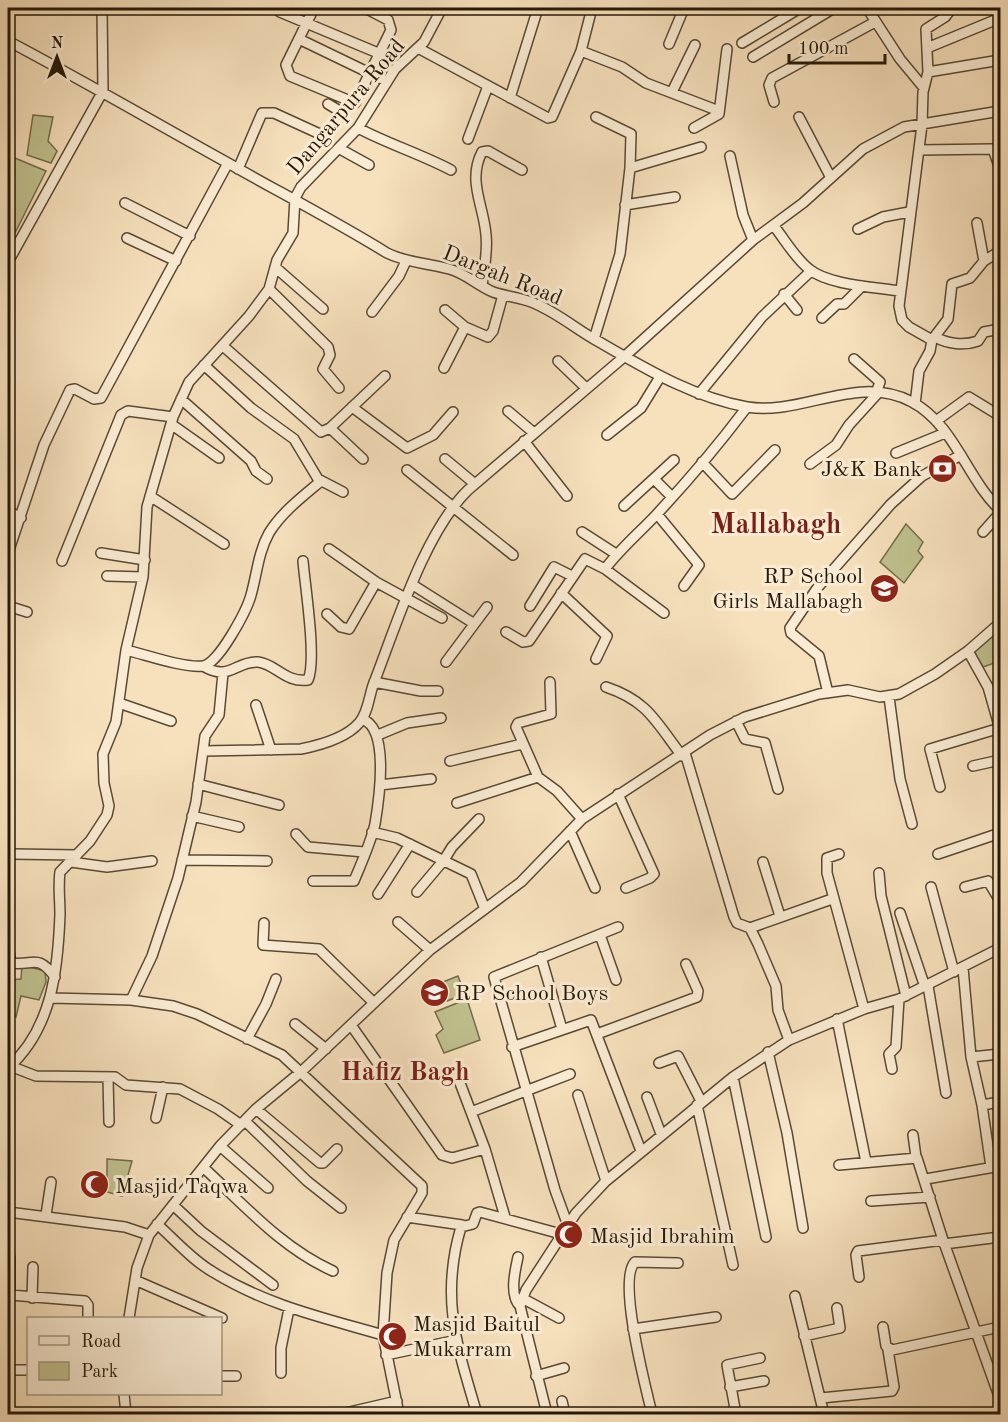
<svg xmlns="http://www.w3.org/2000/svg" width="1008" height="1422" viewBox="0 0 1008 1422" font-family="'Old Standard TT',serif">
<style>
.green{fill:#c0c28f;stroke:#726d4c;stroke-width:1.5}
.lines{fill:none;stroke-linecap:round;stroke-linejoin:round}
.minor-casing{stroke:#594a35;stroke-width:12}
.minor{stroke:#faecd4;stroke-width:9}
.labels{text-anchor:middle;stroke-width:6;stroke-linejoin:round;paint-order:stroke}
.street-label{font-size:22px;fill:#241808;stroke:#faecd4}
.poi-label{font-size:22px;fill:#241808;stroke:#faecd4;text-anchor:start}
.quarter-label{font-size:26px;font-weight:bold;fill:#7a1f14;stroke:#faecd4}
.district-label{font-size:28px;font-weight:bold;fill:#7a1f14;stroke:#faecd4}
</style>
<rect width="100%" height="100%" fill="#f7e1bd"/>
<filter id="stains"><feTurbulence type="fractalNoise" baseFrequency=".00333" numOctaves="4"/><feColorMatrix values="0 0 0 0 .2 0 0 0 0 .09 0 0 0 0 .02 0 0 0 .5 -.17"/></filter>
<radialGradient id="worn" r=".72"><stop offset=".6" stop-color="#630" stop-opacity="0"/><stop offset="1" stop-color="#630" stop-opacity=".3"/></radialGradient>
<path class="green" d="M33,115L53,117L48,141L57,151L51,163L27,155Z
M10,156L46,171L12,239L8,237V174Z
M906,524L923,542L918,551L923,557L904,583L880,562Z
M1000,627V661L983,667L973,650Z
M22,965L45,971L46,982L39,1000L21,996L16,1017L8,1010V980L21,979Z
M458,976L465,994L447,1001L438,984Z
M467,999L480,1040L444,1053L436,1035L443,1029L435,1012Z
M107,1159L132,1161L122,1196L107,1192Z"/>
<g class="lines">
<defs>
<path id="minor" d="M276,8L280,12L378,53
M314,8L286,65L290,76L355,103L391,30L388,20L365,8
M867,8L900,59L924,88
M299,39L386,81
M8,41C82,80 154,122 228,163C281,193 335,221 387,253C407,263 428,263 449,269C465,273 477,285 493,292C507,297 522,297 536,304C557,313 575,328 594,339C643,367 691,397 747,407C802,416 858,373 912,402C954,424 967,479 1000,510
M742,43L800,8
M669,44L684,8
M418,48L548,118L552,117L581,51L592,8
M927,48L1000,18
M581,51L622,67L646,83L719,111
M753,57L834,8
M928,72L1000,60
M672,92L695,45
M510,98L538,8
M774,102L769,85L772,78L875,22
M596,117L631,134L630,168
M799,117L831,178
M358,128C388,144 421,154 451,170
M694,128L719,114L727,49
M468,139L488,86
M340,149L369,165
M919,150L993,149L1000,169
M730,156L743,215L753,240
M238,169L262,113H274L322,135L329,132L340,117L338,110L328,104
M125,203L190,236
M625,205L675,197
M977,223L984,261
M774,226C785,240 795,258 809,269C828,285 875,287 899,291
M858,229L883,217L909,212
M127,238L176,261
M8,262L103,91L102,8
M275,267L323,309
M482,286C484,269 488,252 486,235C484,206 467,181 482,152L488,151L522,170
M269,289L328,347L330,355L323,369L339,388
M784,294L797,310
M445,310L465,327L488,337L493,331L503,295
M372,312L399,276L406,261
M822,318L837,304H844L862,286
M935,337C948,344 964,346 978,341L984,332L1000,329
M594,339L620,254L630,168L701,147
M932,340L948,319L952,284L970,278L984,261L1000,251
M223,346L321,432L330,428L385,376
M854,359L880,382L876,393
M558,361L586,388
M204,365L251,408L294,439L318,479L343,492
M444,368L465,327
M699,394L762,317L811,271
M181,399L251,461L256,471L267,479
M915,404L919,371L930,351L932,340L909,327L902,320L899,306L922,125L923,92L928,72L926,29L945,17L952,8
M352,407L407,448L433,435L453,412
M508,411L534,433
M936,421L969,397L1000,416
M171,424L219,458
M330,428L363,459
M607,435L641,408L660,377
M524,441L567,496
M896,453L945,433
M445,459L475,484
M702,462L732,494L775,450
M810,464L836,445L849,425L878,393
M407,470L513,555
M655,480L671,496
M150,496L224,544
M624,506L674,460
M8,511L21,518
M657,514L699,565L684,586
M582,532L616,554
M983,532L1000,513
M329,549L376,582L442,618
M8,553L44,445L70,390L75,389L94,399L101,398L228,163
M101,553L145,560
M62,561L121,415L128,411L173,417
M605,569C620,549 639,533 656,515C688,481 719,444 747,407
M107,576L143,577
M413,585L473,623
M561,593L607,636L596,659
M8,606L27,612
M530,606L554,567L572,576
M327,614L341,627L349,629L376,582
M506,632L523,642L529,641L585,559L605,569L664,613
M126,650C147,655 183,668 203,666C218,665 247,610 251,595C257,574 258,553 269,533C282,512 302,497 321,481
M968,651L988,687L1000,729
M446,662L487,607
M203,666C230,682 235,661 258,662C276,664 285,683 308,680C317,660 305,586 303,561
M374,682L421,691H438
M550,682L551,714L518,723L516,727L538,777L557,791L582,819
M606,687C648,701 656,722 682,756
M828,693L819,656L791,633L790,628L818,587L891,504L922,476L961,455
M889,697L900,779L912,824
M119,703L171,721
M256,705L271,750
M736,721L745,739L765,743L778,789
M378,735L407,723L441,718
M203,751L205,736L219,715L223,673
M685,753L734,917L737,923L750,928L758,944L776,986L778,1010L789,1040
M450,761L522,744
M973,766L1000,760
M198,784L279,805
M380,785L431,779
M940,787L930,749L1000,728
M618,794L654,874L650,878L626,888
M457,803L538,777
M192,816L239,827
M570,831L595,888
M372,832L397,838L471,874L485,909
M296,834L308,847L364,852
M12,854L77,855
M839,854L827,858V873L864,1009
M938,854L1000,833
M182,860L267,861
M71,862L107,867L152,861
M763,862L780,916
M879,873L881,896L906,996
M313,881H354C361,864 371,842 375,824C379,800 390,728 362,719
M931,887L954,972
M965,887L988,881L1000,901
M417,892L444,860L452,847L479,819
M378,894L410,844
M900,913L925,987
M398,922L430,950
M264,923L263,945L319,949L374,1003
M750,928L832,899
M600,935L616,980
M9,951L11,963C34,966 37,953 55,977
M541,957L562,1029
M963,968L971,1057L982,1105L991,1167
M928,986L946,1093
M51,998L131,1000L173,1006L197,1014L282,1055L422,1186V1193L394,1240L387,1273L383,1335L399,1414
M131,1000L152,956L178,878L196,802L203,751L301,749C321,745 346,738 359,723C369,712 369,693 375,680C397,623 425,532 468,490L625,356L753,240L803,203L863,149L904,127L1000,111
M837,1019L866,1162
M295,1024L326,1049
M351,1025L442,1155L452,1158L485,1149
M597,1034L697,997L698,991L686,964
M247,1039L266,1004L276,979
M512,1047L591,1020L641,1151
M768,1052L787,1133L803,1228
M971,1057L1000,1054
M659,1063L678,1056L701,1101
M10,1066L36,1076L115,1077L126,1085L180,1089L218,1109L241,1125
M8,1068C52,1029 58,970 60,914C60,900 58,886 60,872L90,841L107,815L109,806L104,783L103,754L116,722L126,650L143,577L147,507L173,417L189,382L249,316L269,289L277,260L293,233L295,198L301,187L358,128L395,69L424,42L442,8
M892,1069L889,1054L896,1047L899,999
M108,1077L109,1122
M733,1077L766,1237
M460,1083L485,1149L505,1217
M578,1095L606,1181
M647,1097L661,1134
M697,1105L733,1265
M982,1105L1000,1102
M256,1109L320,1163H323L337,1149
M471,1112L570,1074
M156,1118L163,1087
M245,1121L307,1181L341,1208
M913,1135L916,1157
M220,1146L268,1188
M839,1165L917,1158L943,1240L1000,1399
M204,1168C245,1206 282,1248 333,1271
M926,1179L1000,1166
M871,1201L930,1197
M173,1205L201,1231L273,1285
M8,1212L125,1227L149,1235
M46,1215L51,1182
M407,1217L462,1225
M567,1223L555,1190L494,977L618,927
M157,1224C175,1240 192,1260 213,1272C266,1305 324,1318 383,1335
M944,1244L1000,1237
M10,1257V1295L85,1301L88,1305V1318
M518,1257C515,1271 509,1295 520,1306
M859,1277L856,1255L858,1251L943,1240
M135,1280L222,1318
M795,1296L824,1414
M32,1298L33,1267
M522,1298L559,1318
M129,1318L137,1268L149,1235L220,1146L256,1109L302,1071L430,950L521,882L582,819L710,735L745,717L819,694L848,690L880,697L899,694L935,674L968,651L1000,623
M883,1327L886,1346L892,1350L1000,1327
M633,1329L716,1317
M804,1336L840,1328L837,1308
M386,1355L457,1340
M8,1370H28
M281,1373V1348L289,1309
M220,1376H236
M536,1376L564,1368
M730,1387L764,1381
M124,1394L126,1414
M821,1398L892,1391L894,1387L888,1350
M562,1401L565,1414
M341,1414L397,1401
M477,1414C457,1346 440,1298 461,1227L473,1224L477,1213L480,1212L561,1234
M547,1414L520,1306L526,1290L576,1213L606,1181L733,1077L789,1040L864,1009L899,999L1000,948
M652,1414C646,1388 617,1280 635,1262L678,1263
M736,1414L727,1365L760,1358"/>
</defs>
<use href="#minor" class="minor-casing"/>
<use href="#minor" class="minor"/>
</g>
<defs>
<symbol id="bank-disc" viewBox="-11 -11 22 22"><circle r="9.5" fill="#8f2418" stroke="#faecd4"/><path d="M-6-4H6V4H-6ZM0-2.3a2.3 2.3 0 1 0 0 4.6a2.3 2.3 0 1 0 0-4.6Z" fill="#fff"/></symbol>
<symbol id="school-disc" viewBox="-11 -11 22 22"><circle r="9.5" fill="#8f2418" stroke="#faecd4"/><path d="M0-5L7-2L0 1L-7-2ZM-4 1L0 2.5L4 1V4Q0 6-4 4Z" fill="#fff"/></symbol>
<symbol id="mosque-disc" viewBox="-11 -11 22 22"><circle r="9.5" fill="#8f2418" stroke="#faecd4"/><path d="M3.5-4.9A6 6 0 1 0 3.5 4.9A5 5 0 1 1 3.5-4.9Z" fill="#fff"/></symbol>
</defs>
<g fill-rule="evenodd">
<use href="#bank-disc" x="926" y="452" width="33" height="33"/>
<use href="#school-disc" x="868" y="572" width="33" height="33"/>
<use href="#school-disc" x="418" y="976" width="33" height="33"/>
<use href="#mosque-disc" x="78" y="1168" width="33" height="33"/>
<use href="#mosque-disc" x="552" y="1218" width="33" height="33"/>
<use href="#mosque-disc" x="376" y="1320" width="33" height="33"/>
</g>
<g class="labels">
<g class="street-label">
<text transform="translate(345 106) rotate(-50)" y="8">Dangarpura Road</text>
<text transform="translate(503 274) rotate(22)" y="8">Dargah Road</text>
</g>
<g class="poi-label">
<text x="922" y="476" text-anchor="end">J&amp;K Bank</text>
<text x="863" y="583" text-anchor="end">RP School<tspan x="863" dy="25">Girls Mallabagh</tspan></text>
<text x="455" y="1000">RP School Boys</text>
<text x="115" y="1193">Masjid Taqwa</text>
<text x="590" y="1243">Masjid Ibrahim</text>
<text x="413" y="1331">Masjid Baitul<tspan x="413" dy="25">Mukarram</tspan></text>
</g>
<g class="quarter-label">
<text x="405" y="1080">Hafiz Bagh</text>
</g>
<g class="district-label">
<text x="776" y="533">Mallabagh</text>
</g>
</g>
<rect width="1008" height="1422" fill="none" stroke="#f7e1bd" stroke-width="30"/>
<rect x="9" y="9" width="990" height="1404" fill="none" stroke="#241808" stroke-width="3"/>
<rect x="15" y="15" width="978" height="1392" fill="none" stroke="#241808" stroke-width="1.5"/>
<rect x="27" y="1317" width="195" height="78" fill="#faecd4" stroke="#a49782" stroke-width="1.5"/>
<rect x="39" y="1336" width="30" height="9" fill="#faecd4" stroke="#a49782" stroke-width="1.5"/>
<text x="81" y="1347" font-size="18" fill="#241808">Road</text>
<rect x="39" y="1362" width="30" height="18" fill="#c0c28f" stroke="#a49782" stroke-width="1.5"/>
<text x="81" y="1377" font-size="18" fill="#241808">Park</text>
<g transform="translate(57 57)" stroke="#faecd4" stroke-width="4.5" paint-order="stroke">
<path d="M0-4.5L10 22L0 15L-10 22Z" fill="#241808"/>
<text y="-9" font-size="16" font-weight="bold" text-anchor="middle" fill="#241808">N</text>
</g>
<path d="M789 54v9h96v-9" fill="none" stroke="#241808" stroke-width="3"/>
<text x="798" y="54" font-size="18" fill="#241808" stroke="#faecd4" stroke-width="4.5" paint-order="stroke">100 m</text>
<rect width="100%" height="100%" filter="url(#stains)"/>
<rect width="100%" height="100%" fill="url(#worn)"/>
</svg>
